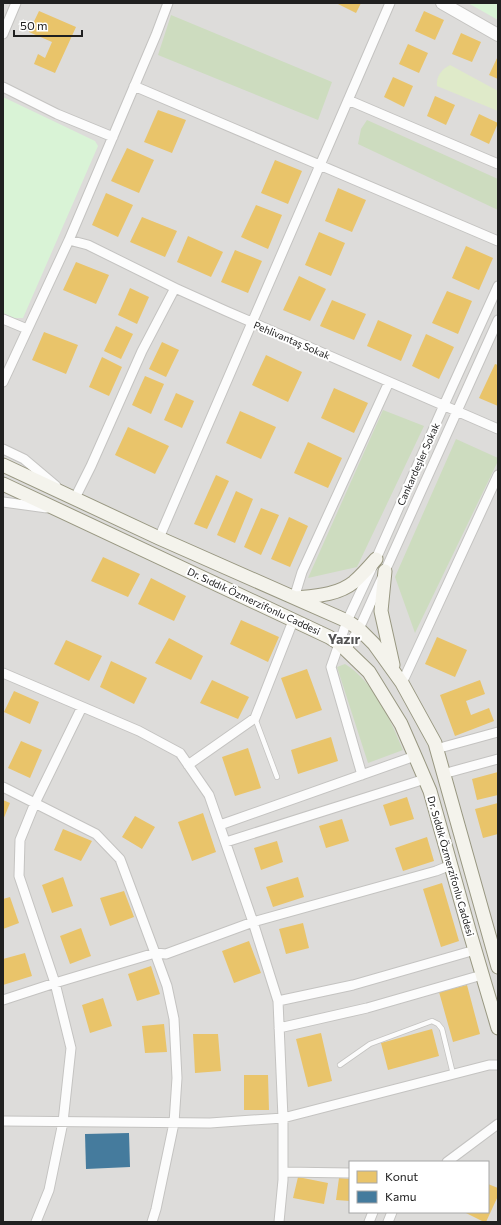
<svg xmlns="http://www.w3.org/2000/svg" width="501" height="1225" viewBox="0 0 501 1225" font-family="Commissioner,sans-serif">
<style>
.residential{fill:#dddcda;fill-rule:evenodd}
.grass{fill:#dfeac9}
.forest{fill:#cddcbf}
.park{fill:#d9f3d6}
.homes{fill:#e9c46a}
.public{fill:#457b9d}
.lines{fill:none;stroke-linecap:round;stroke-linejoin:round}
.service-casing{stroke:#c4c3c1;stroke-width:6}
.minor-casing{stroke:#c4c3c1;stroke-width:11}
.tertiary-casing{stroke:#c4c3c1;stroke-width:14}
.secondary-casing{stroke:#989781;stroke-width:15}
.service{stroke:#fcfcfc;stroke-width:4.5}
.minor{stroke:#fcfcfc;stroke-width:9}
.tertiary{stroke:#fcfcfc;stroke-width:12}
.secondary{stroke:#f4f3ec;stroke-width:13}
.labels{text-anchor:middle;stroke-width:4;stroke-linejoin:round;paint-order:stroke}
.street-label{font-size:10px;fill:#202020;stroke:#fff}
.district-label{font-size:14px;font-weight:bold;fill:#535353;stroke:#fff}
</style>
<rect width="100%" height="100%" fill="#eeece9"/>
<path class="residential" d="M3,3H498V1222H3ZM350,1162H488V1212H350Z"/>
<path class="grass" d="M450,65L498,91V111L437,86C436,76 442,69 450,65Z"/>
<path class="forest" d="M171,15L332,82L318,120L158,55Z
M367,120L498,179V210L358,144L361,129Z
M383,410L424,426L357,567L308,578Z
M456,439L498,458V461L415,633L395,577Z
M345,664C374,682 390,719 403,750L368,763L337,667Z"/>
<path class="park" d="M468,3H498V20Z
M3,97L95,141L98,146L23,318H14L3,313Z"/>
<path class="homes" d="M336,3H361L356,13Z
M39,11L76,27L55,73L34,64L38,54L45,58L52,42L29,32Z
M424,11L444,20L435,40L415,31Z
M461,33L481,42L472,62L452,54Z
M408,44L428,53L419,73L399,64Z
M498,56V79L489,75Z
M393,77L413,86L404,107L384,97Z
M435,96L455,105L446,125L427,116Z
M158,110L186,120L172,153L144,142Z
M479,114L498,123L489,144L470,135Z
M127,148L154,160L139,193L111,181Z
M275,160L302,171L288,204L261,193Z
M338,188L366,200L352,232L325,221Z
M106,193L133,205L118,237L92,225Z
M256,205L282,215L268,249L241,237Z
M142,217L177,231L165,257L130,242Z
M319,232L345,243L331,276L305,265Z
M188,236L223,252L211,277L177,262Z
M466,246L493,258L479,290L452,278Z
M235,250L262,261L248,293L221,282Z
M76,262L109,275L96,304L63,290Z
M299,276L326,289L310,321L283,310Z
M130,288L149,297L137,324L118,315Z
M447,291L472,301L458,334L432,323Z
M332,300L366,314L354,340L320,326Z
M378,320L412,335L401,361L367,346Z
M116,326L133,334L121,359L104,351Z
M44,332L78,345L66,374L32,360Z
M426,334L454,347L439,379L412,366Z
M162,342L179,350L166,377L149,369Z
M266,355L302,372L288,402L252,385Z
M102,357L122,367L109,396L89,387Z
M495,364L498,365V406L479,398Z
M145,376L164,384L151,414L132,405Z
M334,388L368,403L354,433L321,418Z
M176,393L194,401L182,428L164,420Z
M240,411L276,427L261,459L226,443Z
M128,427L169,446L155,474L115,455Z
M308,442L342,458L328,488L294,473Z
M216,475L229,481L207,529L194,524Z
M236,491L253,499L235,543L217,535Z
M261,508L279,515L261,555L244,547Z
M289,517L308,526L290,567L271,559Z
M103,557L140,574L128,597L91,581Z
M151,578L186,596L174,621L138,604Z
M241,620L279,637L268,662L230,644Z
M437,637L467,650L455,677L425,664Z
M169,638L203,656L191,680L155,663Z
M66,640L102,656L89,681L54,664Z
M111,661L147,678L134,704L100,687Z
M307,669L322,710L296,719L281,678Z
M212,680L249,697L238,719L200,703Z
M480,680L485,694L466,701L471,715L489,708L494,721L455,736L440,695Z
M14,691L39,702L30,724L4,712Z
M331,737L338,761L298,774L291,750Z
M21,741L42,750L30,778L8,768Z
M248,748L261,788L235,796L222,757Z
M498,772V795L477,800L472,779Z
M407,797L414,819L390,826L383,805Z
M3,800L10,803L3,820Z
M498,803V834L483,838L475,809Z
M203,813L216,852L192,861L178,822Z
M135,816L155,827L142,849L122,837Z
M342,819L349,841L326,848L319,826Z
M63,829L92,841L81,861L54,850Z
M427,837L434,861L403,871L395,848Z
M277,841L283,862L261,870L254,848Z
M63,877L73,906L52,913L42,885Z
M298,877L304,897L273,907L266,887Z
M442,883L459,941L441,947L423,889Z
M124,891L134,917L110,926L100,898Z
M10,897L19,923L3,929V899Z
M303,923L309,948L286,954L279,929Z
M81,928L91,956L70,964L60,936Z
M249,941L261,973L234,983L222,951Z
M25,953L32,976L3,985V959Z
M151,966L160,994L137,1001L128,974Z
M467,985L480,1034L453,1042L439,992Z
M103,998L112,1026L90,1033L82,1005Z
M164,1024L167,1052L145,1053L142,1026Z
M432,1029L439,1056L388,1070L381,1043Z
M321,1033L332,1081L308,1087L296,1039Z
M193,1034H218L221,1071L195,1073Z
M244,1075H268L269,1110H244Z
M298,1177L328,1183L324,1204L293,1198Z
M339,1178L350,1179V1201L336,1200Z
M488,1184L498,1188V1196L486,1222H484L464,1212H488Z"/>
<path class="public" d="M129,1133L130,1167L86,1169L85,1134Z"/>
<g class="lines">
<defs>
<path id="service" d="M255,718L277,777
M340,1065L370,1044L432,1021L438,1024L442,1029L453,1074"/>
<path id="minor" d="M168,3L156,35L69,240L88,245L175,288L226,311L498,429
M3,34L16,3
M134,86L498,241
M3,87L57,114L113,137
M348,100L498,164
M3,319L27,329
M3,382L69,240
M3,449L24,459L56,486
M75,498L91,466L142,351L175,288
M3,502L47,508
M159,538L390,3
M294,598L302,572L389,382
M346,649L359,629L498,320
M3,673L139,731L180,753L209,795L253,922L278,1001L283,1118V1180L279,1222
M402,683L498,475
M436,749L498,732
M188,765L255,718L293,621
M443,774L498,759
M362,775L331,667L347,621L376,559L444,405L498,286
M3,787L96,834L120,859L155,953L167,986L174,1019L177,1078L174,1123L156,1209L152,1222
M220,825L415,756
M226,842L425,779
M3,1000L55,983L155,953L166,954L253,922L436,871L451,865
M278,1001L353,985L475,950
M279,1028L367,1008L482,975
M3,1121L210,1123L283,1118L489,1065H498
M447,1162L498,1124
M283,1172L350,1173
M36,1222L49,1190L63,1122L71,1048L55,983L19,876L20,840L35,803L82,707
M369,1222L373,1212
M388,1222L392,1212"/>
<path id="tertiary" d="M442,3L498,35"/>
<path id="secondary" d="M3,465L159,538L347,621L359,629L374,644L402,683L435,743L498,967
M3,484L329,637L340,644L369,672L401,724L415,756L430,791L469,930L498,1028
M385,571L381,611L393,665
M296,598C316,596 338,595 354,582C362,575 369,567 376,559"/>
</defs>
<use href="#service" class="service-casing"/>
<use href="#minor" class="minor-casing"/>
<use href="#tertiary" class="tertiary-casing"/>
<use href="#secondary" class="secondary-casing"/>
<use href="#service" class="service"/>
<use href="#minor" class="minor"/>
<use href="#tertiary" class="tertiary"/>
<use href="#secondary" class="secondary"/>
</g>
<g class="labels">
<g class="street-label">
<text transform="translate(292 340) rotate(23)" y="4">Pehlivantaş Sokak</text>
<text transform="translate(418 464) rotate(-66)" y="4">Cankardeşler Sokak</text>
<text transform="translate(254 601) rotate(25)" y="4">Dr. Sıddık Özmerzifonlu Caddesi</text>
<text transform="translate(451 866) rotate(74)" y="4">Dr. Sıddık Özmerzifonlu Caddesi</text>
</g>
<g class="district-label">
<text x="344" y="644">Yazır</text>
</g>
</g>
<rect width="501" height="1225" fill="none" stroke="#202020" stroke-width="8"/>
<rect x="349" y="1161" width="140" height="52" fill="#ffffff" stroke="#a6a6a6"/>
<rect x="357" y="1171" width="20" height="12" fill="#e9c46a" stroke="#a6a6a6"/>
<text x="385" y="1181" font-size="12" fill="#202020">Konut</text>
<rect x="357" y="1191" width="20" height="12" fill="#457b9d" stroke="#a6a6a6"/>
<text x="385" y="1201" font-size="12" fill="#202020">Kamu</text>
<path d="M14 30v6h68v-6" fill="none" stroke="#202020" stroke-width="2"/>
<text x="20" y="30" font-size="12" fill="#202020" stroke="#ffffff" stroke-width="3" paint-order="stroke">50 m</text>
</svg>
